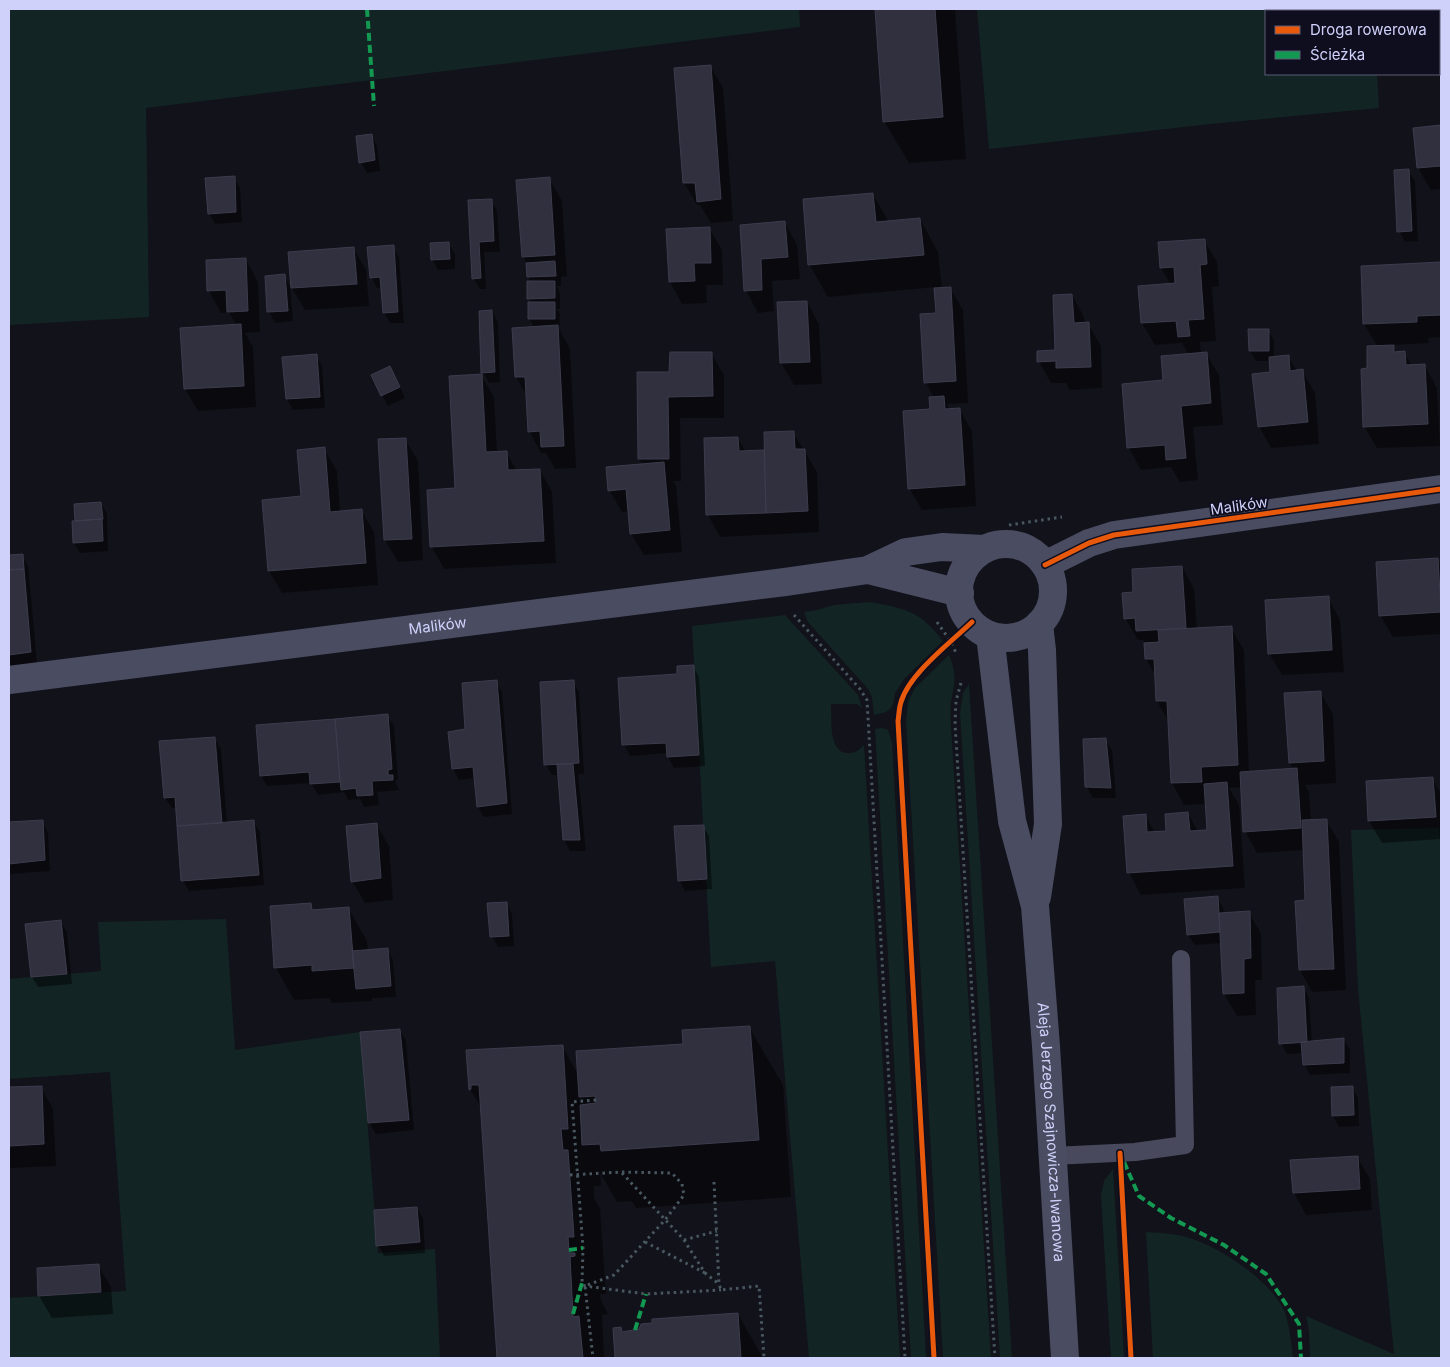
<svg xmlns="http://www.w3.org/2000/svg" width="1450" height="1367" viewBox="0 0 1450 1367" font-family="Inter,sans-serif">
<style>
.green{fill:#122524}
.shadow{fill:#0007}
.building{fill:#30303e;stroke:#3d3c4e}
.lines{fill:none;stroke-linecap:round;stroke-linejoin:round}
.path{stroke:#495860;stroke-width:3;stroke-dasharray:2.5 4;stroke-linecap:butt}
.lane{stroke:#48495c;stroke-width:18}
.secondary{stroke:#4a4d62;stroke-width:28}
.quiet{stroke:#139951;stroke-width:4;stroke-dasharray:8 4;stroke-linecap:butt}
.cycleway-casing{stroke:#0f0e1f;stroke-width:8}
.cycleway{stroke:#e8590c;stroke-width:5}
.labels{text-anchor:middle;stroke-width:4;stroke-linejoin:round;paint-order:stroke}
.street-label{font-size:15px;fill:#d0d1fb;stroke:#0f0e1f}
</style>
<rect width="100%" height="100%" fill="#12121b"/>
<path class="green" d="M9,9H799L800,27L146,108L149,317L9,325Z
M977,9H1373V11H1266V74H1377L1379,108L1210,124L989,149Z
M869,602C905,608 920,611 943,641L904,679L895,693L893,704L890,709L886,712L874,715L872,697L868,689L808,622L804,612L817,610L834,605Z
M785,615L858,695L862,708L857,704H831C832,718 828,752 847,753C855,754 859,750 864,745L900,1358H809L775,961L711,967L692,626Z
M949,655C957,675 955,682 951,702C950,710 951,719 951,726L991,1358H943L906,721L908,702L915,688Z
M969,684L1012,1358H1000L960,713L963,693Z
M882,728L888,730L892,742L926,1358H911L875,729Z
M1439,828L1441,854V1358H1310L1309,1331L1306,1316L1394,1354L1358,989L1351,830Z
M226,919L235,1050L360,1032L378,1253L435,1249L440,1358H9V1298L126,1291L110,1072L9,1079V979L101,971L98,922Z
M1113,1169L1124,1358H1111L1101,1195L1104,1181Z
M1146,1232C1163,1233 1182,1234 1198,1241C1227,1252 1274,1284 1285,1313C1290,1327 1291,1343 1293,1358H1153Z"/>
<path class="shadow" d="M876,9H955L966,159L909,163L884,121Z
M710,66L723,88L733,221L711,223L700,205H697L684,183L675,69Z
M1441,127V189L1431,190L1418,168L1415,129Z
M371,135L377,146L380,171L367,173L361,162Z
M1408,171L1415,181L1418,241L1405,242L1399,231Z
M234,178L240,188L242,222L215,224L209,213Z
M549,179L562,201L567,276L561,277V286H557L560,293V309H557L560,314L559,329L570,349L576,468L555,469L546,453H541L529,431L527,396L516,377L534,328L529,318L531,303L529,298L531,282L528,277L527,264L523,257Z
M873,194L889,222L920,219L938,252L942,288H950L963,310L968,403L947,404L950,410L959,409L972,431L976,506L922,510L909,488L934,398L926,383L938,314L936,287L828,297L809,264Z
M491,201L497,211L500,252H484L486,289H480L473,278L470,202Z
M785,223L797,245L800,279L772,281L774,311L758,313L746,291L741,226Z
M709,228L722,250L723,285H706L707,303L682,304L670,282Z
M1204,240L1217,262L1219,286L1212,287L1216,341L1200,342L1201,354L1206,353L1219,375L1223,425L1193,427L1198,480L1180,482L1171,467L1141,470L1129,448L1123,385L1165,381L1189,355L1182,343L1155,345L1142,323L1171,285L1161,268Z
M448,243L455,254V269L438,270L432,259Z
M393,247L399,257L404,323H390L384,313L382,288H377L371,277Z
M354,249L366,270L369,306L305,310L292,288Z
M246,260L258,282L260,332L245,333L253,347L256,407L198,411L185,389L236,325L229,312L221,313L209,291Z
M1441,263V337L1428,338L1429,343L1393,345L1397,353H1404L1412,366H1425L1437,388L1440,446L1377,448L1364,426L1368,369L1378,347L1364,324L1362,267Z
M284,276L290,286L293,321L275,323L269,312Z
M1072,295L1084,317L1085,324H1088L1101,346L1102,388L1070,390L1066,383H1051L1039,362L1056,351Z
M807,302L819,324L822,384L794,385L781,363L778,303Z
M492,311L498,322L500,382L489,383L483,372Z
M1268,330L1274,341V358L1288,356L1297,371H1302L1315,393L1319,444L1271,448L1259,426L1271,373L1270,361H1256L1250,351Z
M711,353L724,375V418H680L681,481H673L676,485L682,552L644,555L631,534L629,512H622L609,490L643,465L639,459L670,374Z
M316,356L322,366L325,408L293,410L287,399L284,358Z
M481,375L494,397L497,453L506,452L517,471L540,470L552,492L556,563L444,569L432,547L456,489Z
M396,378L405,398L388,406L382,395Z
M793,432L817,472L819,532L720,537L708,515L738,438L746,452H766Z
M405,439L418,461L423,560L398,562L385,540L379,440Z
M324,449L337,471L340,512L361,510L374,532L378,585L282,593L269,571Z
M101,503L107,514L108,551L80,553L74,543Z
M22,555L28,566L37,663L9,666V557Z
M1437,560L1441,567V634L1393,637L1380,615Z
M1182,567L1194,589L1197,629L1231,628L1244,650L1249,773L1294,770L1290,763L1320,692L1333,714L1336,783L1305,785L1309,792L1311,821L1326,820L1339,842L1346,990L1312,992L1300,970L1296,902L1307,901L1304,850L1257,853L1245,831L1242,787L1229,788L1239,805L1245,888L1141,895L1129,873L1145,815L1155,833L1168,832L1188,813L1198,832L1208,831L1206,804L1184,805L1172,783L1169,722L1157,701L1156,676L1146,659V645L1143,640H1138L1125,618L1135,594Z
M1328,598L1340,620L1344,672L1282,675L1269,653Z
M693,666L699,677L705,766L674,768L668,757V753L630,756L624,745L620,679L679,675Z
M573,681L579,692L584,774H578L586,851H570L564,840L559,775H552L546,765Z
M496,682L502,692L512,814L484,817L478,807L475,778L459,780L453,769L450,733L467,730Z
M387,716L394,726L398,780H395L399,790L377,792L379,805L364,807L360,799L348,800L344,792L318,795L311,783L267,786L261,776L257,726Z
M214,738L221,749L227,823L254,822L260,832L264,885L189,891L183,881L177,808H172L165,798Z
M1105,740L1112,750L1116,798H1093L1087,787Z
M1432,778L1441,794V839L1382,843L1369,821L1367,782Z
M42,822L48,832L50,871L9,874V823Z
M376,824L389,846L393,900L365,903L352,881Z
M703,826L709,836L712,889L685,891L679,880Z
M1217,897L1223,908L1224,914L1249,912L1261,934L1262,980H1255L1256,1015L1237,1016L1224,994L1221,943L1195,945L1188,935Z
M506,903L512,914L514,946L498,947L492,936Z
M310,905L314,911L348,908L367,941L368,951L387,949L393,960L396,997L372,998V1001L332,1003L329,998L294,1000L276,968Z
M61,922L67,932L72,984L38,987L32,977Z
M1303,987L1309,998L1312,1042L1344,1040L1350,1050V1073L1310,1075L1304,1064L1303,1053L1287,1054L1281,1043Z
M749,1027L783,1085L791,1197L636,1208L632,1201L617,1202L600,1172L601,1186H594V1198L600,1208L606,1294H600L601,1300L608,1314L602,1315L604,1358H498L482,1109L470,1089L468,1051L562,1046L579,1076Z
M400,1030L406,1041L414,1130L376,1134L369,1123L361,1034Z
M41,1087L53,1109L56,1166L9,1168V1088Z
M1352,1087L1358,1098L1359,1126L1339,1127L1333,1116L1332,1088Z
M1357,1157L1370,1179L1372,1210L1306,1215L1294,1193Z
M417,1208L423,1218L425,1253L384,1256L378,1245Z
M98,1265L111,1287L113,1314L52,1318L39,1296Z
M738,1314L763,1358H616L614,1329L621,1328L623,1333Z"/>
<path class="building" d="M875,9H935L943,117L883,122Z
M711,65L721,199L697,202L695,183H683L674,68Z
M1441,125V166L1417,168L1413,128Z
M372,134L375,160L359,163L356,136Z
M1409,169L1412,231L1397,232L1394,170Z
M235,176L236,212L208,214L205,178Z
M550,177L555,255L522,257L516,180Z
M873,193L876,222L920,218L924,255L808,265L803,199Z
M492,199L494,241L479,242L481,278L472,279L468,200Z
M785,221L788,257L761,259L762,290L744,291L740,225Z
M710,227L711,263H694L695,281L669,282L666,229Z
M1205,239L1207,264L1200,265L1204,319L1188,320L1190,336L1178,337L1176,321L1141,323L1138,286L1175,283L1174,267L1160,268L1158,242Z
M449,242L450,259L431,260L430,243Z
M394,245L398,312L383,313L380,277L370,278L367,247Z
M354,247L357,284L291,288L288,252Z
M246,258L248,311L227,312L226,290L207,291L206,260Z
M555,261L556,276L527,277L526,263Z
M1441,262V315L1417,316V322L1363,324L1361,266Z
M285,274L288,311L267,312L265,276Z
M527,281H555V298L527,299Z
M951,287L956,381L924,383L920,314L936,313L934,288Z
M1072,294L1074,323L1089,322L1091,367L1056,368V361L1037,362V351L1055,350L1053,295Z
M807,301L810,362L780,363L777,302Z
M528,302H555V319H528Z
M492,310L495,372L481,373L479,311Z
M241,324L244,386L184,389L180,328Z
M558,325L564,446L541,447L540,431L528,432L525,377H515L512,328Z
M1248,329H1269V351H1249Z
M1394,345V352L1405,351L1406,365L1425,364L1428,424L1363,427L1361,369L1367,368V346Z
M670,352H712L713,396L668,397L669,459H638L637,372H669Z
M1207,352L1211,403L1181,406L1186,458L1166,460L1165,445L1127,448L1122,384L1163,380L1161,356Z
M317,354L320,397L286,399L282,357Z
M1289,355L1290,371L1303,369L1308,422L1258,427L1252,374L1270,372L1269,357Z
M390,366L400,387L381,396L371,375Z
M482,374L486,452L507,451L508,470L540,469L544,541L430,547L427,490L455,488L449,376Z
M944,396L945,409L960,408L965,485L908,489L903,411L930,409L929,397Z
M794,431L795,449H805L808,511L766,513L764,432Z
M738,437L739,451L764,450L766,513L706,515L704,438Z
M406,438L412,539L384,540L378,439Z
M325,447L330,512L362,509L366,563L268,571L262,500L301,496L297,450Z
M664,462L670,530L630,534L626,489L608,491L606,467Z
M101,502L103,519L75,521L74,504Z
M102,519L103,541L73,543L72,521Z
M23,554L24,569L9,570V555Z
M1438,558L1441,612L1379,616L1376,562Z
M1182,566L1186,628L1136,631L1135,618L1124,619L1122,593L1133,592L1132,569Z
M24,569L31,652L9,655V570Z
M1329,596L1332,650L1268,654L1265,600Z
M1232,626L1238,765L1201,767L1202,782L1171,783L1167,701H1156L1154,659H1145L1144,643L1159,642L1158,630Z
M694,665L699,755L667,757L666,743L622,745L618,678L677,674V666Z
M497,680L507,803L477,807L473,767L452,769L448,732L465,729L462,683Z
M574,680L579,763L544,765L540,682Z
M1321,691L1324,761L1289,763L1284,693Z
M388,714L392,769L388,770V775H393V780L372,781L373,795L357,796L356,788L341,790L335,719Z
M335,719L340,782L310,784L309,772L260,776L256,725Z
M215,737L222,823L177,826L175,797L164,798L159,741Z
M1106,738L1111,788L1085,787L1083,739Z
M557,764H573L580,840H563Z
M1297,768L1301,828L1243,832L1240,772Z
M1433,777L1436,817L1368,821L1366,781Z
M1227,782L1233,866L1127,873L1123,816L1146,814L1147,832L1166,831L1165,814L1188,812L1190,831L1207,830L1204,784Z
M1327,819L1334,969L1299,970L1295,901L1305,900L1302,820Z
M43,820L45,860L9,864V822Z
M254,820L259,875L181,881L177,826Z
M377,823L381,878L351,882L346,826Z
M704,825L707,879L678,881L674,826Z
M1218,896L1220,932L1187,935L1184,899Z
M507,902L509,936L490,937L487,903Z
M311,903L312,910L349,907L354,968L312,971V965L274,968L270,906Z
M1250,911L1251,958L1244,959V993L1223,994L1219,913Z
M61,920L67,974L31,977L25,924Z
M388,948L391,986L356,989L352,951Z
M1304,986L1307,1042L1279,1044L1277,988Z
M750,1026L759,1140L601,1151L600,1144L582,1145L580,1105L596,1103V1100L595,1096L579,1097L576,1051L683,1044L682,1030Z
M400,1029L409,1120L368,1123L360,1032Z
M1344,1038V1063L1303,1065L1301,1042Z
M563,1045L568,1129H561L563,1150H568L574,1237H568L569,1253H575V1256L570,1257L573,1314V1317L579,1316L583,1358H497L479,1085H471V1089L469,1090L466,1050Z
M42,1086L44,1144L9,1146V1087Z
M1353,1086L1354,1115L1332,1116L1331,1087Z
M1358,1156L1360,1189L1293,1193L1290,1160Z
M417,1207L420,1242L376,1246L374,1210Z
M99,1264L101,1292L38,1296L37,1268Z
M738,1313L741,1358H615L613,1328L621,1327L622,1332L639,1329L641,1324L652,1323V1319Z"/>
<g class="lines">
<path class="path" d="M1009,525L1062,517
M794,615L860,689L867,700L905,1358
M937,622L951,642L957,655
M961,683L956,701L955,724L995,1358
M596,1100L572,1102L583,1248L582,1283L585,1286L646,1294L721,1290
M622,1173L684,1240L705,1273L719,1284
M570,1175L622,1172L672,1173L682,1184L684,1195L665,1220L614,1275L585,1286L593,1358
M714,1182L719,1284L721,1290L759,1286L764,1358
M684,1240L717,1231
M645,1242L705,1273"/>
<path class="lane" d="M1053,1156L1135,1152L1185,1145L1181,959"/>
<g class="secondary">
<circle cx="1006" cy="591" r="47"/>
<path d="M1045,565L1089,543L1114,535L1441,489"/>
<path d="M868,570L960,593"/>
<path id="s1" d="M990,635L1012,821L1035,906L1046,1046L1065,1358"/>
<path id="s2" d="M9,680L785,582L868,570L906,552L942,547L985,549"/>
<path d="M1037,897L1048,824L1042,650L1039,624"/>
</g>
<path class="quiet" d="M367,9L374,106
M1124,1162L1139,1196L1171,1218L1224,1245L1266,1274L1299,1324L1301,1358
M569,1250L583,1248
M573,1314L582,1283
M635,1330L646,1294"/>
<defs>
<path id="cycleway" d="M1045,565L1089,543L1114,535L1441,489
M1120,1153L1131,1358
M934,1358L898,721C899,715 899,708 901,702C909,674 950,643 972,622"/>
</defs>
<use href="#cycleway" class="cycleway-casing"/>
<use href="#cycleway" class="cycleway"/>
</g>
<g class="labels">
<g class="street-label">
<text transform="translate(1239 506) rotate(-8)" y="5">Malików</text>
<text dy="5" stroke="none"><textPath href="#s2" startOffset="432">Malików</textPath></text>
<text dy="5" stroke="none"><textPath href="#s1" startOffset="502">Aleja Jerzego Szajnowicza-Iwanowa</textPath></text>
</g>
</g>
<rect width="1450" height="1367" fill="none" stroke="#d0d1fb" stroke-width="20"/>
<rect x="1265" y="10" width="175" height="65" fill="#0f0e1f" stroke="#5c5c77"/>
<rect x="1275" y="26" width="25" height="8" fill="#e8590c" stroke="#5c5c77"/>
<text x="1310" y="35" font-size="15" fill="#d0d1fb">Droga rowerowa</text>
<rect x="1275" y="51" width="25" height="8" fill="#139951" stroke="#5c5c77"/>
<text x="1310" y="60" font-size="15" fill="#d0d1fb">Ścieżka</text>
</svg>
